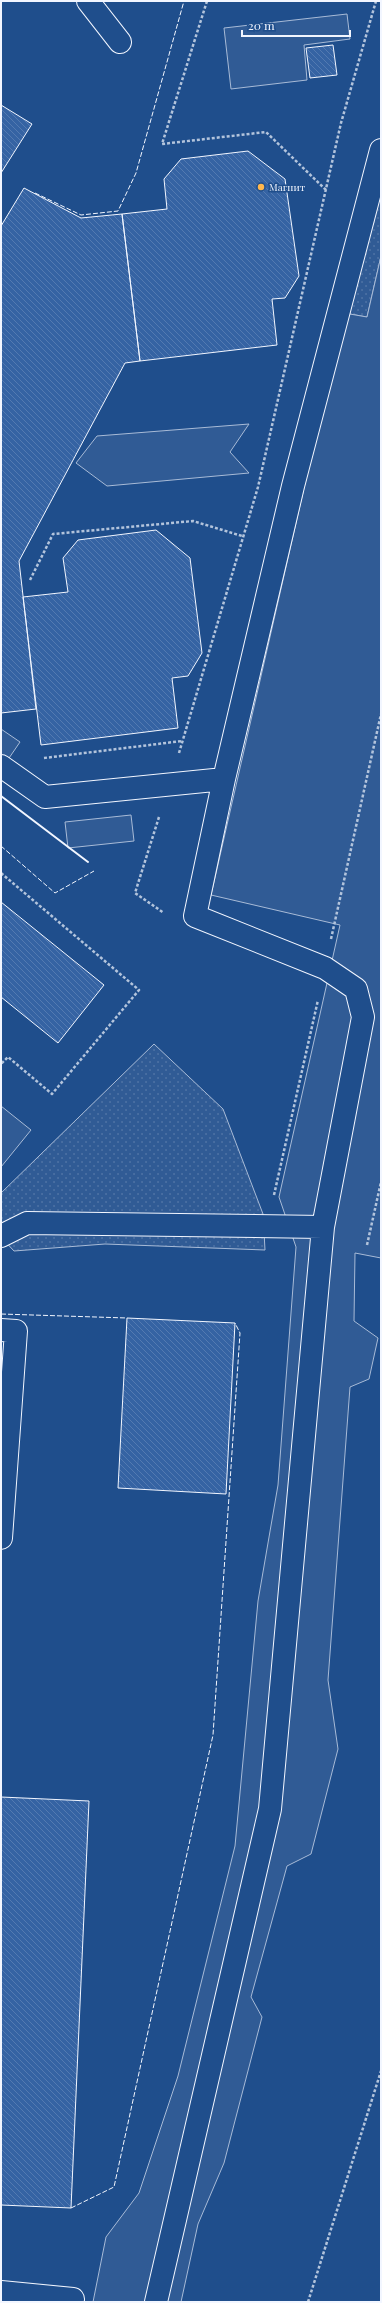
<svg xmlns="http://www.w3.org/2000/svg" width="382" height="2303" viewBox="0 0 382 2303" font-family="'Playfair Display',serif">
<style>
.grass{fill:url(#grass-dots);stroke:#a8bbd7}
.built{fill:#305b95;stroke:#a8bbd7}
.building{fill:url(#building-back-hatch);stroke:#f2f6ff}
.lines{fill:none;stroke-linecap:round;stroke-linejoin:round}
.minor-casing{stroke:#f2f6ff;stroke-width:24}
.path{stroke:#b3c4dc;stroke-width:2.5;stroke-dasharray:3 2;stroke-linecap:butt}
.minor{stroke:#1f4e8c;stroke-width:22}
.fence{stroke:#f2f6ff;stroke-width:1;stroke-dasharray:5 2;stroke-linecap:butt}
.wall{stroke:#f2f6ff;stroke-width:2}
.poi-dot{fill:#ffb74d;stroke:#1f4e8c;stroke-width:1.5}
.labels{text-anchor:middle;stroke-width:3;stroke-linejoin:round;paint-order:stroke}
.poi-label{font-size:10px;fill:#f2f6ff;stroke:#1f4e8c;text-anchor:start}
</style>
<defs>
<pattern id="grass-dots" width="8" height="8" patternUnits="userSpaceOnUse"><rect width="8" height="8" fill="#305b95"/><path d="M2 2h.1M6 6h.1" fill="none" stroke="#4e73a5" stroke-width="1.8" stroke-linecap="round"/></pattern>
<pattern id="building-back-hatch" width="6" height="6" patternUnits="userSpaceOnUse"><rect width="6" height="6" fill="#3563a3"/><path d="M-1 5l2 2M0 0l6 6M5-1l2 2" fill="none" stroke="#537ab1"/></pattern>
</defs>
<rect width="100%" height="100%" fill="#1f4e8c"/>
<path class="grass" d="M381,178V256L367,317L344,313Z
M154,1044L223,1109L263,1214L265,1250L105,1244L14,1251L1,1237V1193Z"/>
<path class="built" d="M347,14L350,39L304,45L307,80L231,89L224,28Z
M381,256V1258L355,1253L354,1321L378,1338L369,1379L350,1387L328,1680L338,1749L311,1854L287,1866L251,1997L262,2017L224,2163L198,2224L181,2302H93L106,2237L139,2193L178,2076L235,1846L258,1601L278,1485L296,1247L279,1197L340,925L211,895L344,313L367,317Z
M249,424L230,452L249,473L107,486L76,463L97,436Z
M1,729L20,742L7,761L1,757Z
M131,815L134,841L68,848L65,822Z
M1,1106L31,1130L1,1167Z"/>
<path class="building" d="M333,45L337,75L310,78L306,48Z
M1,105L32,124L1,173Z
M248,151L285,179L299,276L285,298L272,299L277,345L140,361L122,214L167,209L164,179L181,159Z
M24,188L81,218L122,214L140,361L125,363L19,561L36,709L1,713V226Z
M156,530L190,558L202,653L188,676L172,678L178,728L41,745L23,597L68,592L63,558L78,540Z
M1,902L104,985L58,1043L1,997Z
M127,1318L235,1323L226,1494L118,1488Z
M1,1797L89,1801L71,2208L1,2205Z"/>
<g class="lines">
<defs>
<path id="minor" d="M88,1L120,42
M1,766L45,797L224,779L293,486L381,150
M1,1236L27,1223L323,1227
M1,1330L16,1331L1,1538
M1,2292L73,2299
M156,2302L270,1809L323,1227L363,1017L356,989L325,968L195,916L224,779"/>
</defs>
<use href="#minor" class="minor-casing"/>
<path class="path" d="M207,1L162,144L266,132L326,190
M30,580L53,534L193,521L242,536
M179,753L258,487L341,123L376,1
M44,758L182,741
M159,817L135,893L164,913
M1,873L139,990L52,1094L8,1057L1,1064
M331,939L381,714
M274,1195L318,1000
M367,1245L381,1182
M308,2302L381,2071"/>
<use href="#minor" class="minor"/>
<path class="fence" d="M35,193L81,215L118,211L136,173L184,1
M1,846L55,893L94,871
M1,1314L127,1318
M71,2208L114,2187L213,1735L240,1333L235,1323"/>
<path class="wall" d="M1,796L88,862"/>
</g>
<circle class="poi-dot" cx="261" cy="187" r="4"/>
<g class="labels">
<g class="poi-label">
<text x="269" y="191">Магнит</text>
</g>
</g>
<rect width="382" height="2303" fill="none" stroke="#f2f6ff" stroke-width="4"/>
<path d="M242 30v6h108v-6" fill="none" stroke="#f2f6ff" stroke-width="2"/>
<text x="248" y="30" font-size="12" fill="#f2f6ff" stroke="#1f4e8c" stroke-width="3" paint-order="stroke">20 m</text>
</svg>
